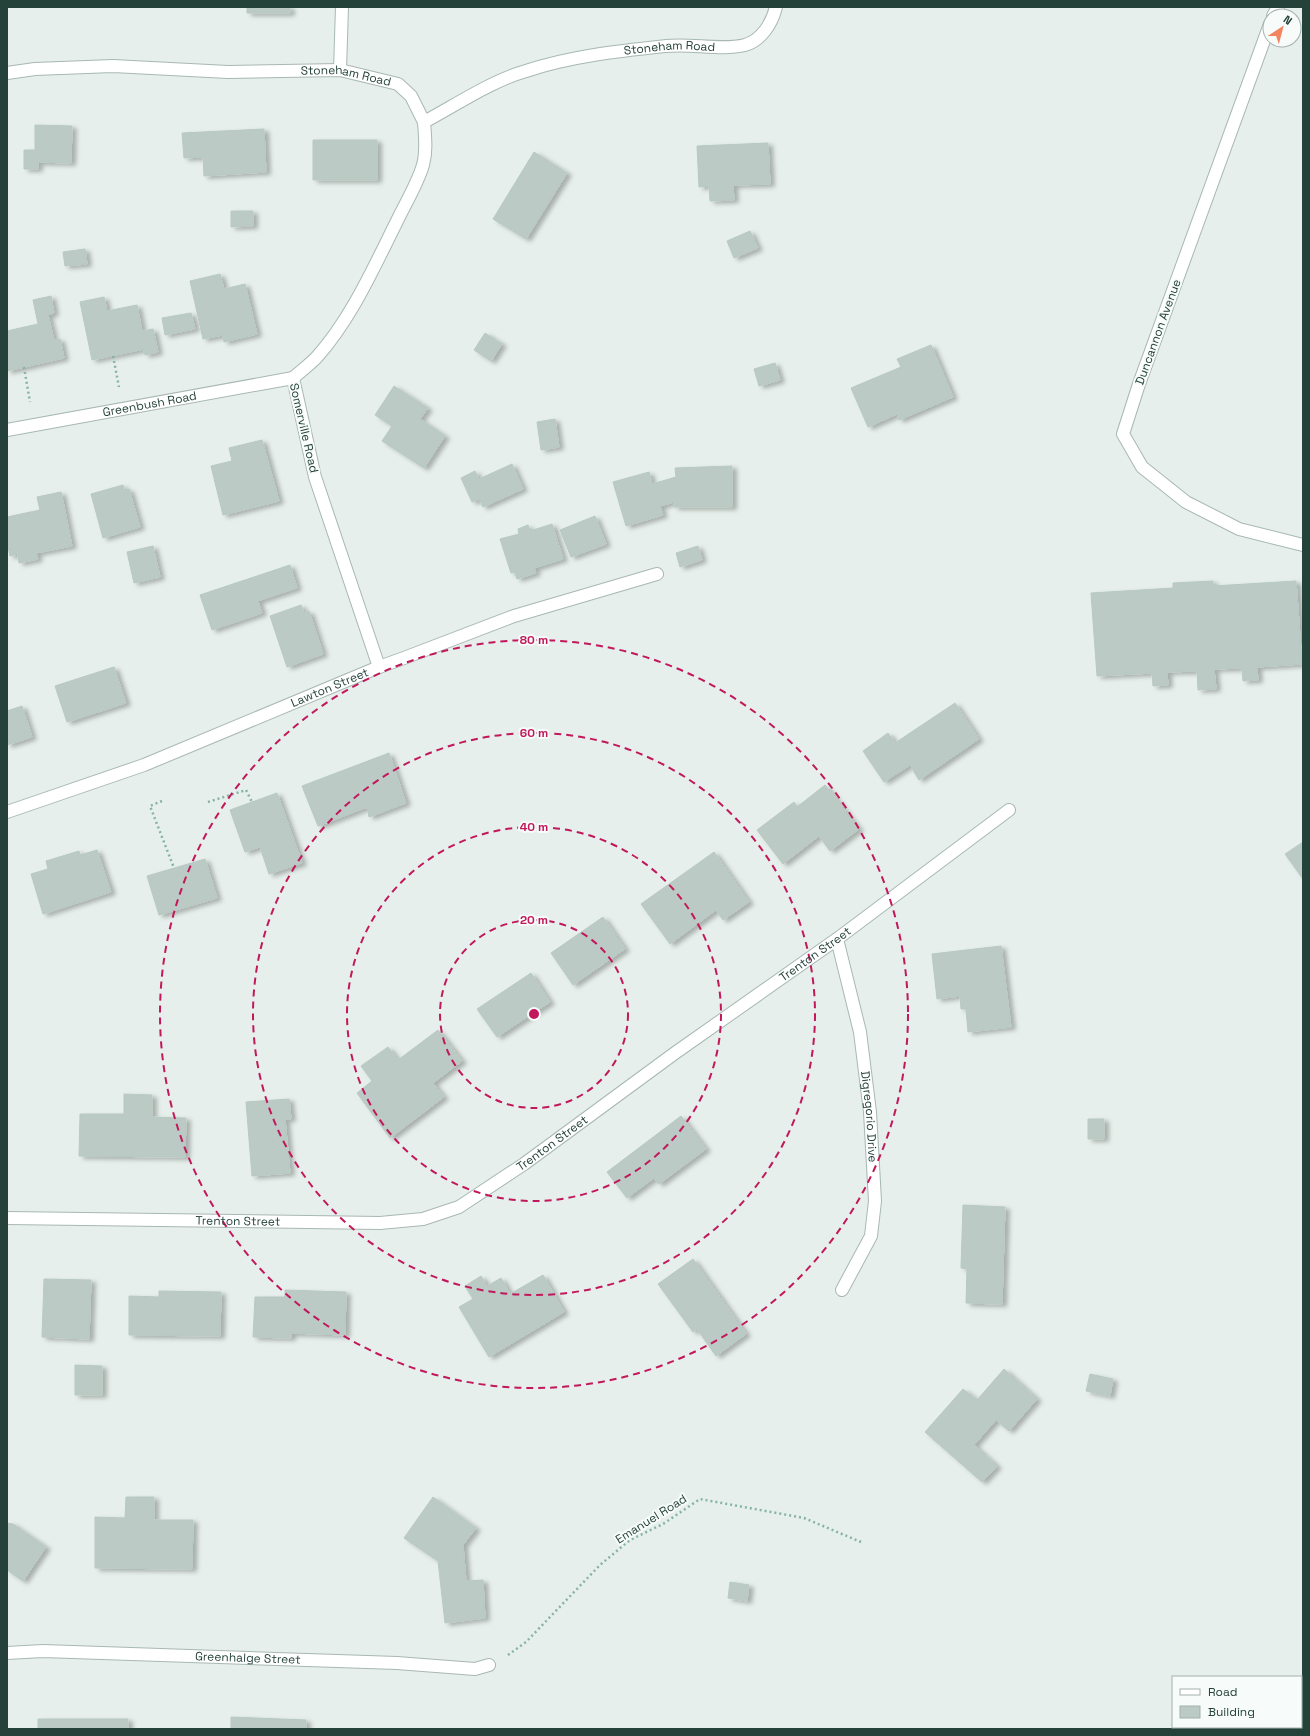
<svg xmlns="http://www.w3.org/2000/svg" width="1310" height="1736" viewBox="0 0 1310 1736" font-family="'Space Grotesk',sans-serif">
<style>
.building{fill:#bbcac4;stroke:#b8c9c2;filter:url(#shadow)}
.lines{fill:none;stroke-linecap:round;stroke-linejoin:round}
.street-casing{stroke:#a8b8b2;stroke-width:14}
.path{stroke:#86b3a5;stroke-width:2.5;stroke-dasharray:2 3;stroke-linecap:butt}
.street{stroke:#fff;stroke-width:12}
.ring{fill:none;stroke:#c2185b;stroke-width:2;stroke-dasharray:7 5}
.labels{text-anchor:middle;stroke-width:4;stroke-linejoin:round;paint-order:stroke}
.street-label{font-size:12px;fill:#24423a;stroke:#f7fbf9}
.centre{fill:#c2185b;stroke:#f7fbf9;stroke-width:2}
.ring-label{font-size:12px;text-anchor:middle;font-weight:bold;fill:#c2185b;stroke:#f7fbf9;stroke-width:4;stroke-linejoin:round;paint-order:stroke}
</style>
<defs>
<filter id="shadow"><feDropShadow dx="4.5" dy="2.5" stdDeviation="2" flood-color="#0004"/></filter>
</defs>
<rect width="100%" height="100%" fill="#e6efeb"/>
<path class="building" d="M247,7H290V13H247Z
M35,125L72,126L71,163L38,162V169H24V150H35Z
M264,129L266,172L204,176L203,157L184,158L182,133Z
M313,140H377V180H313Z
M768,143L770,184L733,185L734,200L710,201L709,186L699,187L697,146Z
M534,152L567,173L526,239L493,219Z
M231,211H253V226L231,227Z
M750,231L758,248L734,258L727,241Z
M85,249L87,264L65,266L63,252Z
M220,274L224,289L245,284L257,334L224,342L223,335L203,339L190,281Z
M51,296L54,313L48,315L54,340L60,339L64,358L7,371V331L38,324L33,300Z
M104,297L107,311L137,305L142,331L153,329L158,352L145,355L144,349L92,360L80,302Z
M191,313L195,329L165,335L162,318Z
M485,333L502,344L491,361L474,350Z
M931,345L953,397L899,420L897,414L868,427L851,388L901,367L897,359Z
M775,363L780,380L759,386L754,369Z
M394,386L428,408L420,419L445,436L424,468L382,441L392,426L375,415Z
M555,419L559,447L541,450L537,422Z
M262,440L279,501L223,515L211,466L232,461L229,448Z
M512,464L523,489L483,507L479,499L472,502L461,478L475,471L479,479Z
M732,466V507H674V502L660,506L663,515L626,526L613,482L649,472L652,484L676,477L675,468Z
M123,485L124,490L129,489L140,527L103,538L91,494Z
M61,492L72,546L36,553L38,559L19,563L18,554L10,556L7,542V517L40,510L37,497Z
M595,516L606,544L571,557L560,530Z
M552,524L563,559L534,568L536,573L517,579L515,572L511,573L500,539L519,534L518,529L528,525L530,531Z
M153,546L160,577L134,583L127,552Z
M698,546L702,560L680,567L676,553Z
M290,565L297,588L258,601L262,613L212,630L200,595Z
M1213,581V586L1296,581L1302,664L1257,667L1258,680L1243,681L1242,668L1214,669L1216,689L1198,690L1197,671L1167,672L1168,685L1153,686L1152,673L1097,676L1091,593L1173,588V583Z
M301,605L304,613L309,611L323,654L287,667L270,616Z
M114,667L126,703L67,722L55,686Z
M955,703L979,739L919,780L910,765L884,782L863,751L888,733L895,743Z
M22,706L32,737L7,745V711Z
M389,753L406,803L369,817L367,807L318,826L302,786Z
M825,785L859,829L830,851L819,836L783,864L757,830L794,802L797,807Z
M277,793L302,863L269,874L260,847L245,852L230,810Z
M1303,842V879L1285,854Z
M97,850L111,892L43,914L31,874L48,869L46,861L79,851L80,855Z
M714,852L749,902L723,920L716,910L670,944L641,904Z
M205,859L217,898L159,915L147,876Z
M603,917L625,949L573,985L551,953Z
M1001,946L1011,1027L968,1032L966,1009H961L960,996L937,999L932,954Z
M531,973L550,1002L497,1037L477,1009Z
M438,1030L462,1061L433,1083L444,1097L390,1138L357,1093L372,1081L361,1066L388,1047L398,1060Z
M124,1094L152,1095V1117L186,1118L185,1157L79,1156L80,1114H124Z
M289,1099L291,1119H285L290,1173L252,1176L246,1102Z
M681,1116L706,1149L659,1184L654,1178L627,1198L607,1172Z
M1088,1119H1104V1139H1088Z
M963,1205L1005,1207L1002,1304L966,1303L967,1269L961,1268Z
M693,1259L746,1334L716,1356L697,1329L693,1332L658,1284Z
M543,1275L564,1312L489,1357L459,1307L473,1299L465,1286L481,1276L487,1286L501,1278L510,1294Z
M44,1279L91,1280L89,1339L42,1337Z
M285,1290L346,1292L345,1335L291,1333V1338L253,1337L255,1297H285Z
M159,1291L221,1292L220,1336L129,1335V1296L159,1297Z
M75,1365L102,1366V1395H75Z
M1004,1369L1037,1399L1009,1431L996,1420L974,1445L997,1466L982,1482L925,1432L963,1389L977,1400Z
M1090,1374L1113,1379L1110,1396L1086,1391Z
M126,1497H154V1520H193L192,1569L95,1568V1517L125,1518Z
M433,1497L476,1528L463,1545L466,1581L483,1580L485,1618L445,1623L438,1561L404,1538Z
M7,1523L13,1524L46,1547L23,1581L7,1570Z
M730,1582L749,1585L747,1601L728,1598Z
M231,1717L306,1720V1729H231Z
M38,1719H128V1729H38Z"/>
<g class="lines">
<defs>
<g id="street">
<path d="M1273,16L1278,7"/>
<path d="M1270,24L1139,384L1123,434L1142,467L1186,502L1239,529L1303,545"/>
<path d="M340,70L342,7"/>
<path id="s1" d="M7,73L35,69L113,66L228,72L340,70L398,84L411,96L424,122C456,105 491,81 526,71C571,56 619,51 666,46C692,43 720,51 745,45C762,40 772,23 776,7"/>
<path id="s2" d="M7,430L293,378"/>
<path d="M379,667L315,477L293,378C301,371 309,365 316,358C351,319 373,269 396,223C405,204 417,185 423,165C427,151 425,136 424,122"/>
<path id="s3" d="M7,812L144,765L379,667L404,658L514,616L657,574"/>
<path id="s4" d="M837,939L860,1032L870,1112L875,1201L871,1236L842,1290"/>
<path id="s5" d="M7,1218L380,1223L423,1219L459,1207L524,1164L675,1053L837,939L1009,810"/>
<path id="s6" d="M7,1653L43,1651L397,1663L475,1669L489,1665"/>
</g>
</defs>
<use href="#street" class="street-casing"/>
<path class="path" d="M113,356L119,387
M24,367L30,402
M162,801L150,806L174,868
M208,802L246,790L252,802
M508,1655L526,1642L600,1565L630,1540L663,1524L700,1499L804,1518L861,1542"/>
<use href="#street" class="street"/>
</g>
<g class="ring">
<circle cx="534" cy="1014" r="94"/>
<circle cx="534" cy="1014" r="187"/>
<circle cx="534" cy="1014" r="281"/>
<circle cx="534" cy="1014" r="374"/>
</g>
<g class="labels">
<g class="street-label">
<text dy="4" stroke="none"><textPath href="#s1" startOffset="700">Stoneham Road</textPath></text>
<text dy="4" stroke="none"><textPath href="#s1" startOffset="340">Stoneham Road</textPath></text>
<text transform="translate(1158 332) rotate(-70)" y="4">Duncannon Avenue</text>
<text dy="4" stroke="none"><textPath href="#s2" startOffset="145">Greenbush Road</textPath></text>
<text transform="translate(304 428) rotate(77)" y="4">Somerville Road</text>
<text dy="4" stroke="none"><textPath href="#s3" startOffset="346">Lawton Street</textPath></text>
<text dy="4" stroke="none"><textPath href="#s5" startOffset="891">Trenton Street</textPath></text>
<text dy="4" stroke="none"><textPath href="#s4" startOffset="181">Digregorio Drive</textPath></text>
<text dy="4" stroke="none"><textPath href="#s5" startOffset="567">Trenton Street</textPath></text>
<text dy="4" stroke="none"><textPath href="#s5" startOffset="231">Trenton Street</textPath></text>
<text transform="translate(651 1519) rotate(-32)" y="4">Emanuel Road</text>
<text dy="4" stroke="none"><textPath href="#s6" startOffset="241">Greenhalge Street</textPath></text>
</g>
</g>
<circle cx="534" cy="1014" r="6" class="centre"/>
<g class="ring-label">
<text x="534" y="644">80 m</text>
<text x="534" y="737">60 m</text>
<text x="534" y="831">40 m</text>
<text x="534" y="924">20 m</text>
</g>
<rect width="1310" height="1736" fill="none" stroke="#24423a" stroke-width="16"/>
<rect x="1172" y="1676" width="130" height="52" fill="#f7fbf9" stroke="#a3b1ad"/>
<rect x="1180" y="1689" width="20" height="6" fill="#ffffff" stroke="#a3b1ad"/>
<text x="1208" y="1696" font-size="12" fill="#24423a">Road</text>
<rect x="1180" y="1706" width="20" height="12" fill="#bbcac4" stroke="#a3b1ad"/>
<text x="1208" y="1716" font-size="12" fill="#24423a">Building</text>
<g transform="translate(1282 28) rotate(36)"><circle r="19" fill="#f7fbf9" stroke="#a3b1ad"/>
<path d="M0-3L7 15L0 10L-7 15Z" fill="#f4845f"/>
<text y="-6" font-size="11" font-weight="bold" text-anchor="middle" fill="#24423a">N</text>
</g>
</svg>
